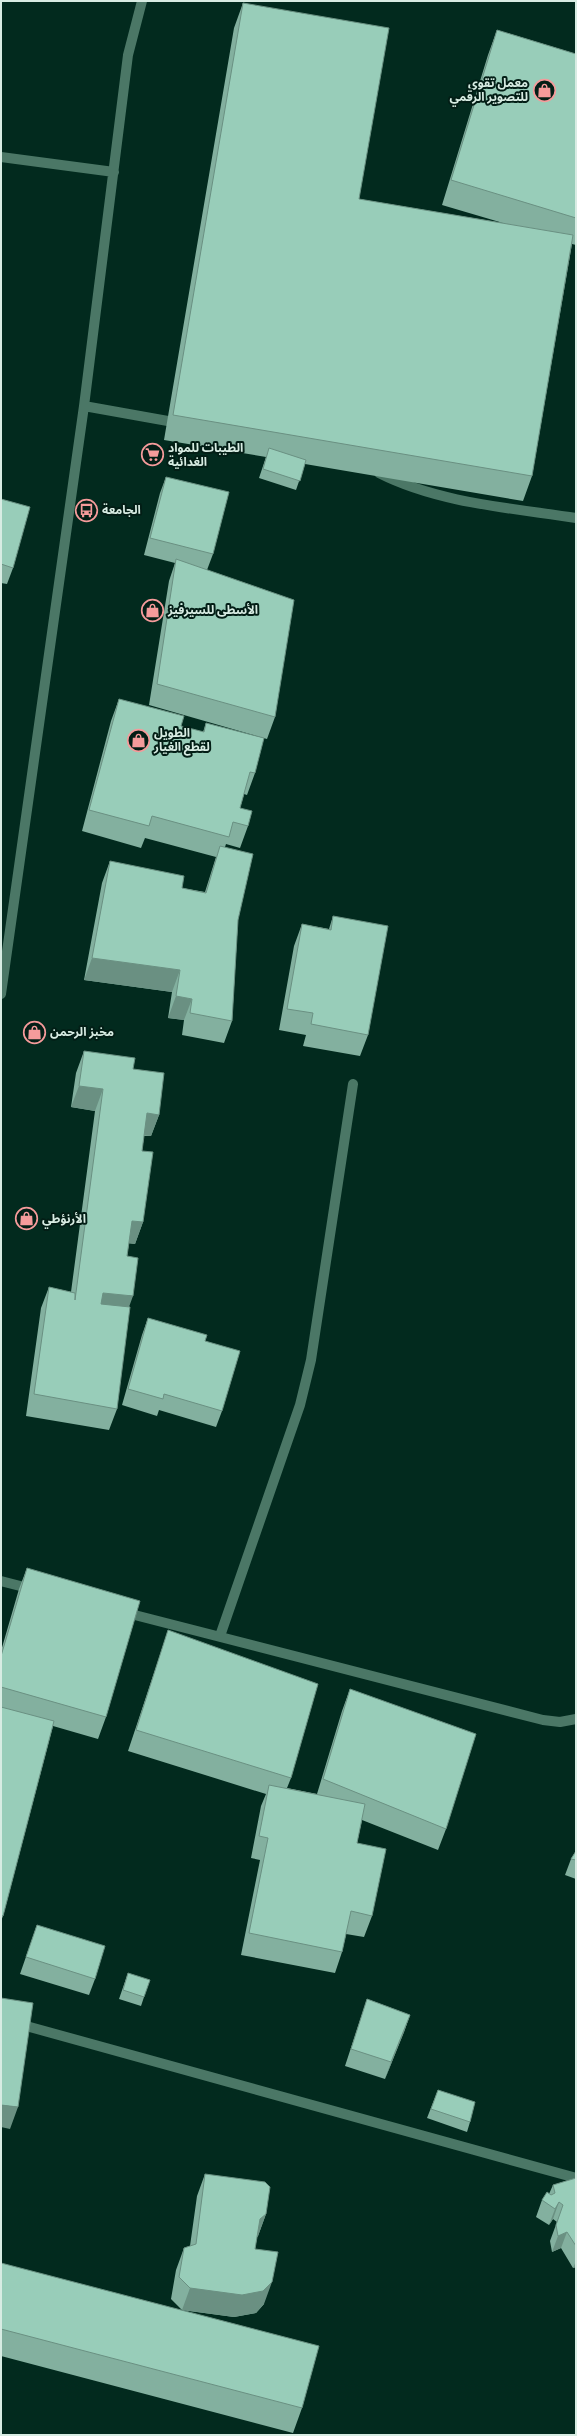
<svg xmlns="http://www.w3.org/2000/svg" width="577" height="2436" viewBox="0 0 577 2436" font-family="'Archivo Narrow','Noto Sans Arabic',sans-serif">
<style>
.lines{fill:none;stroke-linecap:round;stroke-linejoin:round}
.minor{stroke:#4b7766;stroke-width:10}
.wall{fill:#83b09f}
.shaded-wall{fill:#6a9082}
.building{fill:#98cdb9;stroke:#6a9082}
.labels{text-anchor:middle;stroke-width:4;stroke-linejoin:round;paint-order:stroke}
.poi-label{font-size:12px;font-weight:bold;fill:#d8ece3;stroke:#031e16;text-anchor:start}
</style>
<rect width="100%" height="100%" fill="#022a1e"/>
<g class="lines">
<path class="minor" d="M1,157L114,172
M84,406L179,423
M379,473C438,503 511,508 576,518
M1,994L84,406L128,55L142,1
M1,1581L32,1589
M123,1612L543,1720L560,1722L576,1719
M220,1636L300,1405L311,1360L353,1084
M1,2019L576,2178"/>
</g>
<path class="wall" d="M243,3L359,199L503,223L442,205L488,55L497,30L576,54V245L572,244L532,476L523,501L305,464L296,490L259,478L266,457L164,440L234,28Z
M166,477L213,554L207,570L275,717L267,739L149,705L169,581L175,563L144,555L160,493Z
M1,499L13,568L7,584L1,583Z
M119,699L181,726L203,732L206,723L255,773L247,795L244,794L240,808L248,826L240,848L226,844L225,847L238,920L232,1021L224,1043L182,1035L184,1020L168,1018L172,992L84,980L102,883L110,861L182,888L205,892L216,857L145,838L141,848L82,831L111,721Z
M333,916L368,1035L360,1056L303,1046L306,1035L279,1030L294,946L302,924L329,929Z
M84,1051L133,1069L159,1115L151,1136H144L142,1151L143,1222L135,1244L129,1243L127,1256L129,1307L117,1409L109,1430L26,1416L41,1308L49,1287L71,1292L95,1111L71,1107L76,1073Z
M148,1318L205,1341L222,1411L216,1427L159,1410L157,1416L122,1405L142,1335Z
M27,1568L106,1717L98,1739L53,1726L3,1916L1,1921V1651L19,1589Z
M168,1630L291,1778L287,1788L317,1794L342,1711L350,1689L446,1829L438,1850L362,1820L357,1843L372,1916L364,1937L346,1934L342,1952L335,1973L241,1955L260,1860L251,1858L261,1806L266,1794L128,1751L161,1652Z
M576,1851V1879L565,1875L571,1859Z
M37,1925L95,1979L89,1995L20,1974Z
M128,1973L144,1997L141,2006L119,1999Z
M367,1999L410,2015L404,2032L385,2079L345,2066Z
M438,2090L470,2122L467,2132L427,2118Z
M205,2174L266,2214L258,2236L257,2237L255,2249L264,2304L256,2313L234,2317L182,2310L171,2299L176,2270L184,2248L190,2246L197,2196Z
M576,2178V2267L573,2268L561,2248L552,2252L550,2241L557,2222L553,2219L549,2225L536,2217L542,2200L549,2194L553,2185Z
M1,2263L302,2408L293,2433L1,2356Z"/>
<path class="shaded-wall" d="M92,958L180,970L172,992L84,980Z
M176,996L192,999L184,1020L168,1018Z
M79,1086L103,1089L95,1111L71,1107Z
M147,1113L159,1115L151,1136L139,1135Z
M132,1221L143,1222L135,1244L124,1243Z
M103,1293L133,1296L125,1318L95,1314Z
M410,2015L404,2032L385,2079L391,2062Z
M1,2105L18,2107L10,2129L1,2127Z
M559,2202L553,2219L549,2225L555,2209Z
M266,2214L258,2236L252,2240L260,2219Z
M567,2232L561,2248L552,2252L558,2236Z
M576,2261V2267L573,2268Z
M272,2282L264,2304L256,2313L234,2317L182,2310L190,2288Z"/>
<path class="building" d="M243,3L389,28L359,199L573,235L532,476L173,415Z
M497,30L576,54V218L451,180Z
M269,448L306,460L300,481L263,469Z
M166,477L229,492L213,554L150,538Z
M1,499L30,507L13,568L1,564Z
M176,559L294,600L275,717L157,684Z
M119,699L184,716L181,726L204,732L206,723L264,738L255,773L250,772L240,808L252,811L248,826L233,822L229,837L152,816L149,826L89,810Z
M220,846L253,854L238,920L232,1021L190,1013L192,999L176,996L180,970L92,958L110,861L184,876L182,888L206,893Z
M333,916L388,926L368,1035L311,1024L313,1013L287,1009L302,924L331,930Z
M84,1051L135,1058L133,1069L164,1073L159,1115L147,1113L142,1151L153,1152L143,1222L132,1221L127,1256L138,1258L133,1296L103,1293L101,1304L130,1307L117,1409L34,1394L49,1287L75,1293V1300L103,1089L79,1086Z
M148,1318L207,1335L205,1341L240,1351L222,1411L164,1394L163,1399L128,1389Z
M27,1568L140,1601L106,1717L1,1687V1656Z
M168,1630L318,1684L291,1778L136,1730Z
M350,1689L476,1734L446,1829L323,1779Z
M1,1707L54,1721L3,1916L1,1915Z
M269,1785L365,1804L357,1843L386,1849L372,1916L351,1911L342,1952L249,1933L268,1838L259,1836Z
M576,1851V1860L571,1859Z
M37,1925L105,1946L95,1979L26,1957Z
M128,1973L150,1980L144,1997L123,1990Z
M1,1998L33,2003L18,2107L1,2105Z
M367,1999L410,2015L391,2062L351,2049Z
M438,2090L475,2102L470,2122L431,2109Z
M205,2174L265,2182L270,2187L266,2214L260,2219L255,2249L278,2252L272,2282L263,2291L242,2295L190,2288L179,2277L184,2248L196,2244Z
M576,2178V2246L567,2232L558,2236L556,2225L563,2205L559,2202L555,2209L542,2200L547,2192L551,2195L555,2193L553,2185Z
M1,2263L319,2346L302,2408L1,2329Z"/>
<defs>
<symbol id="shop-ring" viewBox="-11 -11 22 22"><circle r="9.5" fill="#031e16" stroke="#f59b9b" stroke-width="1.5"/><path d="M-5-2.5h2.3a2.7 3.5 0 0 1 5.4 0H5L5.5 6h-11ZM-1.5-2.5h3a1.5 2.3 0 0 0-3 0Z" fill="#f59b9b"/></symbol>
<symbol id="supermarket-ring" viewBox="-11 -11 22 22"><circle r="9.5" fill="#031e16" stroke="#f59b9b" stroke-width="1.5"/><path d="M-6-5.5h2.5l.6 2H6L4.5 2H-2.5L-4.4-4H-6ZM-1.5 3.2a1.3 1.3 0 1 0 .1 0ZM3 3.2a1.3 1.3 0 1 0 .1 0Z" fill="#f59b9b"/></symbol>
<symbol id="bus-ring" viewBox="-11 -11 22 22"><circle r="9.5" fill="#031e16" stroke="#f59b9b" stroke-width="1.5"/><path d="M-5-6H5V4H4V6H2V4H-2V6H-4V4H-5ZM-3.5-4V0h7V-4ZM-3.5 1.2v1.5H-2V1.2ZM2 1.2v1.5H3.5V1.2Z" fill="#f59b9b"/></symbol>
</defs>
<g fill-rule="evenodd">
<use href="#shop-ring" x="532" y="78" width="25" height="25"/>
<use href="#supermarket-ring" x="140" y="442" width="25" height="25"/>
<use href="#bus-ring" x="74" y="498" width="25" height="25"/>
<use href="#shop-ring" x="140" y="598" width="25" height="25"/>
<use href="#shop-ring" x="126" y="728" width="25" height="25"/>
<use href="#shop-ring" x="22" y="1020" width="25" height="25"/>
<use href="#shop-ring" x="14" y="1206" width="25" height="25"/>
</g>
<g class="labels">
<g class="poi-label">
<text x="528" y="87" text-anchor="end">معمل تقوى<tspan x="528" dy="14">للتصوير الرقمي</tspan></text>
<text x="168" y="452">الطيبات للمواد<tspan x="168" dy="14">الغدائية</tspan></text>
<text x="102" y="514">الجامعة</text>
<text x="168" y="614">الأسطى للسيرفيز</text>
<text x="154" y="737">الطويل<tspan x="154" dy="14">لقطع الغيار</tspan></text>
<text x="50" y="1036">مخبز الرحمن</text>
<text x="42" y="1223">الأرنؤطي</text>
</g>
</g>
<rect width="577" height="2436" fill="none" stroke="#d8ece3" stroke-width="4"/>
</svg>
